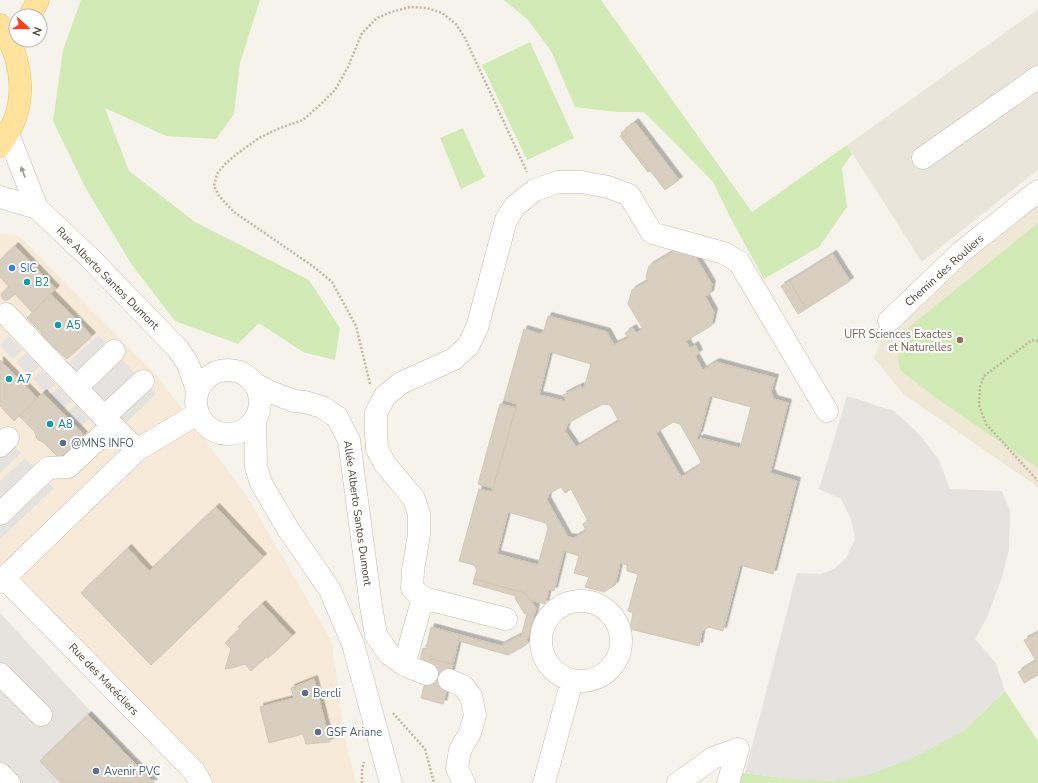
<svg xmlns="http://www.w3.org/2000/svg" width="1038" height="783" viewBox="0 0 1038 783" font-family="'Nunito Sans',sans-serif">
<style>
.residential{fill:#eae5da}
.commercial{fill:#f7ead8}
.industrial{fill:#e6e2dd}
.education{fill:#efe8d6}
.green{fill:#d2eab5}
.parking{fill:#e5e3e0}
.building{fill:#d8cfc1;stroke:#d3c7b4;fill-rule:evenodd;filter:url(#shadow)}
.lines{fill:none;stroke-linecap:round;stroke-linejoin:round}
.minor-casing{stroke:#c2bbae;stroke-width:23}
.major-casing{stroke:#e6c16a;stroke-width:23}
.path{stroke:#c4b79f;stroke-width:2.5;stroke-dasharray:2 2;stroke-linecap:butt}
.minor{stroke:#fff;stroke-width:22}
.major{stroke:#ffe39c;stroke-width:22}
.oneway{fill:#9c9892}
.shop-dot{fill:#3f7fe0;stroke:#fff;stroke-width:1.5}
.culture-dot{fill:#0f9aa8;stroke:#fff;stroke-width:1.5}
.education-dot{fill:#8d6e63;stroke:#fff;stroke-width:1.5}
.service-dot{fill:#5c6f8a;stroke:#fff;stroke-width:1.5}
.labels{text-anchor:middle;stroke-width:4;stroke-linejoin:round;paint-order:stroke}
.shop-label{font-size:11px;fill:#366cbe;stroke:#fff;text-anchor:start}
.street-label{font-size:11px;fill:#4b4439;stroke:#fff}
.culture-label{font-size:11px;fill:#0d838f;stroke:#fff;text-anchor:start}
.education-label{font-size:11px;fill:#785e54;stroke:#fff;text-anchor:end}
.service-label{font-size:11px;fill:#4e5e75;stroke:#fff;text-anchor:start}
</style>
<defs>
<filter id="shadow"><feDropShadow dx="3.5" dy="-3.5" stdDeviation="0" flood-color="#0004"/></filter>
</defs>
<rect width="100%" height="100%" fill="#f6f3ec"/>
<path class="residential" d="M1038,9V170L922,262L847,145Z"/>
<path class="commercial" d="M0,234L18,235L159,378L247,496L332,642L344,735L356,783H198L0,586Z"/>
<path class="industrial" d="M0,613L157,783H0Z"/>
<path class="education" d="M1038,201V487L903,394L874,358L889,321Z"/>
<path class="green" d="M81,0H260L240,63L234,114L216,139L166,136L105,108L129,171L195,222L309,280L340,328L335,360L303,352L259,323L238,344L175,321L132,265L85,187L53,121L63,50Z
M504,0H601L752,212L847,145L852,154L842,168L847,207L819,247L764,279L731,219L713,182L677,145L644,112H616L575,107L551,51L528,20Z
M530,42L574,138L527,160L482,65Z
M463,128L485,177L461,189L440,138Z
M1038,223V468L936,398L900,370L897,351L908,328Z
M1005,691L1038,741V783H713L745,773L784,778L962,732Z"/>
<path class="parking" d="M98,335L156,394L124,425L66,365Z
M9,336L22,350L13,359L0,345Z
M26,353L39,367L29,376L16,362Z
M42,370L56,384L46,393L33,379Z
M59,387L72,401L63,410L49,396Z
M847,396L894,411L918,433L939,460L950,489L1002,491L1010,511L1009,550L1001,580L986,620L975,639L996,663L1005,691L962,732L911,759L865,776L829,781L791,779L745,773L797,573L821,574L834,569L846,558L855,539L851,519L841,499L819,489Z
M76,405L89,419L79,428L66,414Z
M0,431L21,453L0,473Z
M25,458L54,488L0,539V481Z"/>
<path class="building" d="M635,122L679,180L665,190L621,133Z
M622,134L650,171L648,172L620,136Z
M15,246L56,289L32,312L15,294L8,300H4L1,296L2,293L9,287L0,277V260Z
M680,248L692,251L712,284L710,294L705,296L714,312L711,326L686,341L690,348L695,345L699,353L695,356L703,370L716,362L775,378L771,392L774,399L788,403L770,473L797,481L773,574L740,565L723,631L709,627L702,631L699,646L630,629L633,613L628,611L638,574L627,571V565L620,563L615,585L604,592L585,587L589,577L574,573L579,556L564,551L554,591L549,589L545,604L530,600L525,593L474,579L477,570L474,565L459,561L479,489L492,492L517,404L504,400L524,329L540,334L544,331L548,316L607,332L614,345L628,338L625,333L633,328L636,333L643,329L628,304L632,290L648,281L646,277L649,266ZM550,352L591,364L583,391L581,386L563,395L566,400L565,401L539,395ZM710,396L751,407L740,448L700,438L698,440L697,437L699,435ZM603,404L610,405L619,421L576,447L565,431L568,423ZM673,422L680,424L701,461L699,466L681,477L656,433ZM561,487L565,493L571,489L588,521L583,524L586,531L574,538L568,537L547,500L549,494ZM508,512L546,523L548,528L538,565L497,554Z
M833,254L850,281L806,309L790,281Z
M790,281L806,309L798,314L781,286Z
M51,294L92,336L67,359L53,346L44,342L41,332L27,318Z
M0,360L37,398L14,421L0,406Z
M43,393L84,435L60,459L44,443L37,439L35,432L19,416Z
M500,404L516,408L493,488L478,484Z
M216,507L263,557L151,665L81,593L128,548L149,571Z
M474,579L525,593L536,608L526,645L508,655L459,641L460,635L502,646V645L519,636L521,637L527,614L524,613L515,598L516,596L473,584Z
M262,604L292,636L268,658L266,657L251,671L245,664L236,667L228,659L231,649L225,643L240,629L238,627Z
M431,627L460,635L453,664L431,659L430,662L420,659L423,648L426,649Z
M1038,633V675L1024,683L1018,672L1036,661L1024,640Z
M228,659L236,667L225,669Z
M431,659L453,664L443,704L421,698Z
M314,679L330,742L306,744L303,734L269,743L260,707L294,698L291,688Z
M88,715L154,783H61L40,761Z"/>
<g class="lines">
<defs>
<path id="minor" d="M8,134L37,208
M923,158L1038,77
M0,197L37,208L90,258L178,349L188,364L197,390
M6,314L104,417L137,450
M889,321L961,252L1038,191
M196 402a32 32 0 1 1 64 0a32 32 0 1 1-64 0Z
M255,384L273,393L294,401L305,402L322,407L337,417L349,440L371,606L376,635L389,654L404,665
M76,388L114,351
M104,417L143,381
M255,419L256,467L261,483L288,529L330,590L353,644L391,783
M0,446L8,438
M0,514L48,468L68,467L112,426
M4,578L194,771L201,783
M0,582L137,450L197,414
M423,598L506,619
M541 641a40 40 0 1 1 80 0a40 40 0 1 1-80 0Z
M0,674L41,715
M427,674L404,665L423,598L412,588L413,571L419,534V514L414,499L385,464L377,449L376,434V413L385,396L401,383L454,359L468,346L477,328L506,220L515,206L535,190L558,182H582L608,187L629,195L652,233L724,253L739,262L827,411
M449,680L463,686L471,696L475,715L470,733L460,750L457,768L464,783
M0,774L9,783
M544,783L572,681
M678,783L713,758L738,749
M728,783L738,749"/>
<path id="major" d="M30,16L38,0
M0,25C19,52 26,88 15,119C11,129 6,137 0,146"/>
</defs>
<use href="#minor" class="minor-casing"/>
<use href="#major" class="major-casing"/>
<path class="path" d="M1038,341L1032,340L984,376L980,386L979,405L986,424L1038,481
M370,384L356,326L332,282L314,267L234,212L219,196L214,186L217,174L225,164L238,153L259,138L280,128L303,120L321,104L335,90L348,67L362,33L377,18L391,12L410,7L427,8L442,13L456,24L465,38L527,172
M393,713L425,749L434,783
M362,783V769L364,762"/>
<use href="#minor" class="minor"/>
<use href="#major" class="major"/>
</g>
<defs><path id="oneway-solid" d="M-6-.8H1V-3.2L6.5 0L1 3.2V.8H-6Z"/></defs>
<use class="oneway" href="#oneway-solid" transform="translate(23 172) rotate(-111)"/>
<circle class="shop-dot" cx="12" cy="268" r="4"/>
<g class="culture-dot">
<circle cx="27" cy="282" r="4"/>
<circle cx="58" cy="325" r="4"/>
<circle cx="9" cy="379" r="4"/>
<circle cx="50" cy="424" r="4"/>
</g>
<circle class="education-dot" cx="960" cy="340" r="4"/>
<g class="service-dot">
<circle cx="63" cy="443" r="4"/>
<circle cx="305" cy="693" r="4"/>
<circle cx="318" cy="732" r="4"/>
<circle cx="96" cy="771" r="4"/>
</g>
<g class="labels">
<g class="shop-label">
<text x="20" y="272">SIC</text>
</g>
<g class="street-label">
<text transform="translate(944 270) rotate(-42)" y="4">Chemin des Rouliers</text>
<text transform="translate(108 278) rotate(45)" y="4">Rue Alberto Santos Dumont</text>
<text transform="translate(358 513) rotate(82)" y="4">Allée Alberto Santos Dumont</text>
<text transform="translate(104 679) rotate(46)" y="4">Rue des Macécliers</text>
</g>
<g class="culture-label">
<text x="35" y="286">B2</text>
<text x="66" y="329">A5</text>
<text x="17" y="383">A7</text>
<text x="58" y="428">A8</text>
</g>
<g class="education-label">
<text x="952" y="338">UFR Sciences Exactes<tspan x="952" dy="13">et Naturelles</tspan></text>
</g>
<g class="service-label">
<text x="71" y="447">@MNS INFO</text>
<text x="313" y="697">Bercli</text>
<text x="326" y="736">GSF Ariane</text>
<text x="104" y="775">Avenir PVC</text>
</g>
</g>
<g transform="translate(28 28) rotate(111)"><circle r="19" fill="#ffffff" stroke="#b7b4b0"/>
<path d="M0-3L7 15L0 10L-7 15Z" fill="#fc3f1d"/>
<text y="-6" font-size="11" font-weight="bold" text-anchor="middle" fill="#4b4439">N</text>
</g>
</svg>
